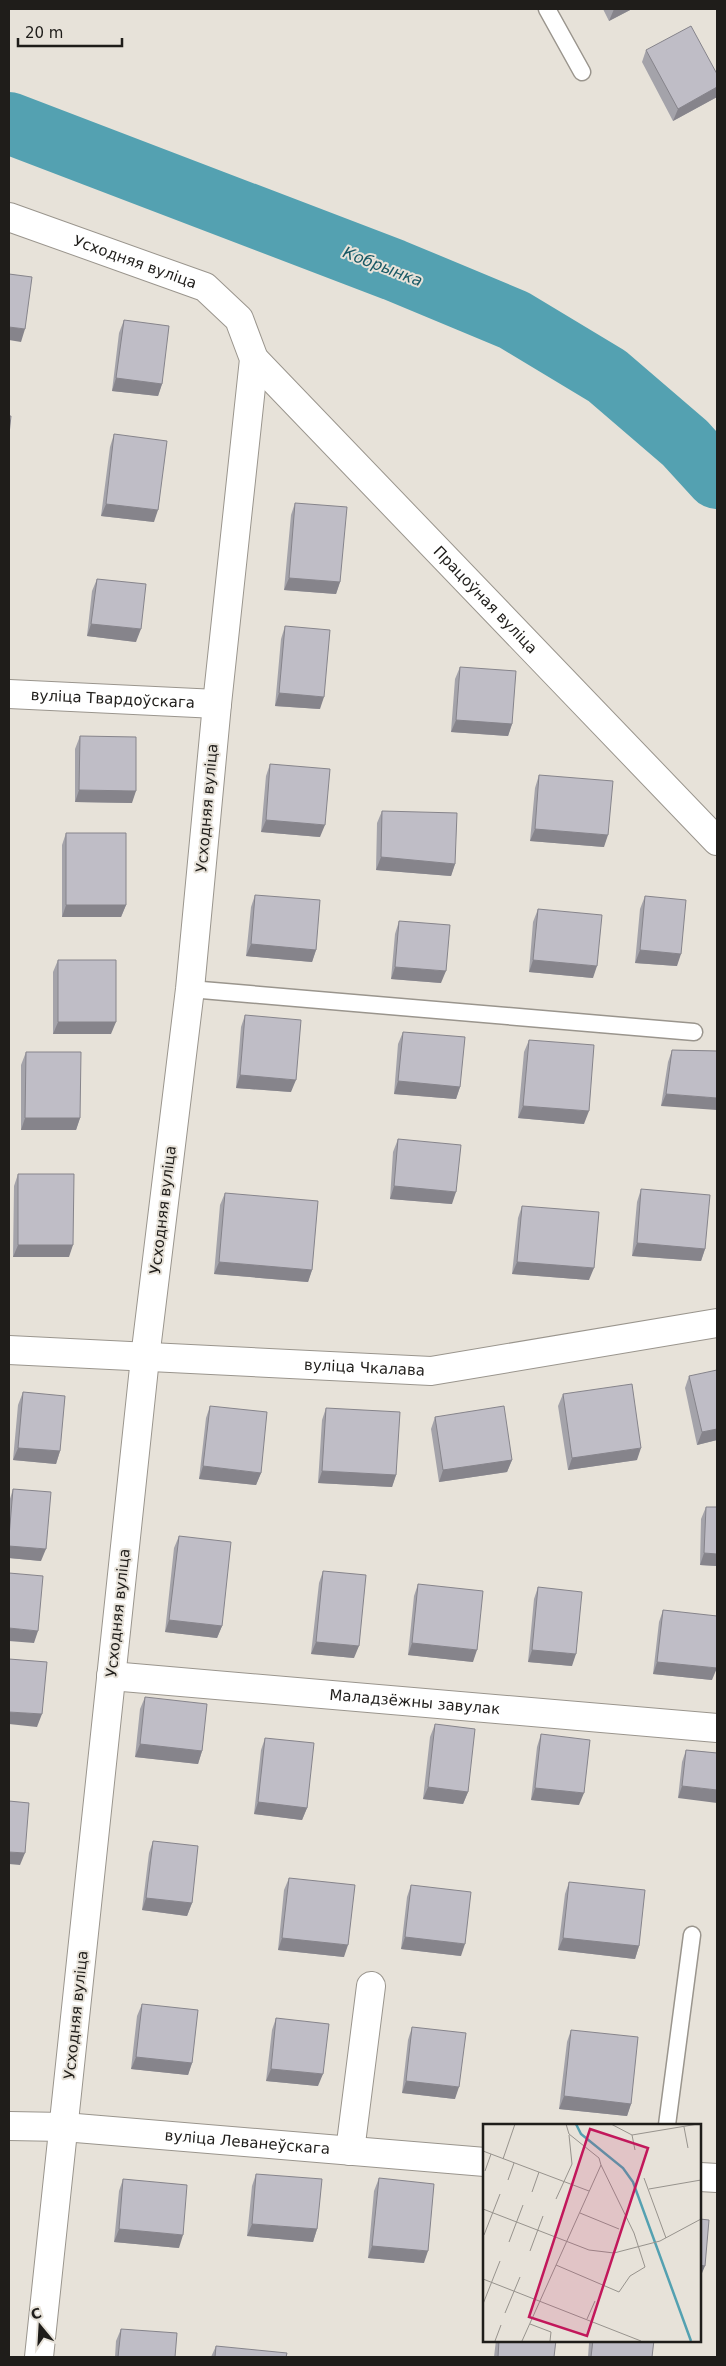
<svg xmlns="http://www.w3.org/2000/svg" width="726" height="2366" viewBox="0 0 726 2366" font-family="'DejaVu Sans',sans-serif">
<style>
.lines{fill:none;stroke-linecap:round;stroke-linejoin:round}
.river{stroke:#54a1b1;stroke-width:62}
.service-casing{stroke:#9a958d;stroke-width:19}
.minor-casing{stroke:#9a958d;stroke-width:30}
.secondary-casing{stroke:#9a958d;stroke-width:30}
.service{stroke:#fff;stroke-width:16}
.minor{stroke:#fff;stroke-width:28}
.secondary{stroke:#fff;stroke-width:28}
.wall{fill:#a4a3aa}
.shaded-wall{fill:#86848b}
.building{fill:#bfbdc6;stroke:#86848b}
.labels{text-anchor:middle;stroke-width:4;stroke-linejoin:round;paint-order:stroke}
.street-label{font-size:15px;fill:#1f1d1a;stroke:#e7e2d9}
.water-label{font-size:16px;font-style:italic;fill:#185965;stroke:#e7e2d9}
.inset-river{fill:none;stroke:#54a1b1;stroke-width:2.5}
.inset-road{fill:none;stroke:#97938d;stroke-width:1}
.view{fill:#c2185b;fill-opacity:0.15;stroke:#c2185b;stroke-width:2.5}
.inset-edge{fill:none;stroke:#1f1d1a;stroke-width:2.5}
</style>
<rect width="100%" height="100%" fill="#e7e2d9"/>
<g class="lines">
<path class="river" d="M9,123L394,270L514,320L607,376L685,443L717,478"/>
<defs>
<path id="service" d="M547,9L582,72
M190,989L694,1032
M667,2125L692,1935"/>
<g id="minor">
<path id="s1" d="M9,217L205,287L239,319L254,359L217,704L190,989L145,1358L39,2357"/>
<path id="s2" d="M254,359L717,841"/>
<path id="s3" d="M9,694L217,704"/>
<path id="s4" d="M111,1676L717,1728"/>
<path id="s5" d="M9,2126L64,2127L485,2162"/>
<path d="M350,2151L371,1986"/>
<path d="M700,2177L717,2178"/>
</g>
<g id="secondary">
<path id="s6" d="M9,1350L431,1371L717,1323"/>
</g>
</defs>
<use href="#service" class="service-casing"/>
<use href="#minor" class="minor-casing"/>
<use href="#secondary" class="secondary-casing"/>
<use href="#service" class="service"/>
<use href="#minor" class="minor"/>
<use href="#secondary" class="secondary"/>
</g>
<path class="wall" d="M603,9H632L609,21Z
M646,50L717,74V97L673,121L642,62Z
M124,320L162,384L158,396L112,391L119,333Z
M114,434L154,522L101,516L110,447Z
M295,503L340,582L336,594L284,590L291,515Z
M97,579L136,642L87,636L92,591Z
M285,626L320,709L275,706L281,639Z
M460,667L512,724L508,736L451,732L455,679Z
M80,736L132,803L75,802V749Z
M270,764L320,837L261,832L266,776Z
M539,775L604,847L530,841L535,788Z
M382,811L455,864L451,876L376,870L377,823Z
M66,833L126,905L121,917H62V845Z
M255,895L316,950L312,962L246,956L251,907Z
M645,896L677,966L635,963L640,909Z
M538,909L593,978L529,972L533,922Z
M399,921L441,983L391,979L395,934Z
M58,960L111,1034H53V972Z
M245,1015L291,1092L236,1088L241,1027Z
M403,1032L460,1087L456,1099L394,1094L398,1044Z
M529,1040L584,1124L518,1118L524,1052Z
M672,1050L717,1051L661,1106L668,1062Z
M26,1052L80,1118L76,1130H21V1065Z
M398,1139L452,1204L390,1199L393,1152Z
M18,1174L69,1257H13L14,1186Z
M641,1189L705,1249L701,1261L632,1256L637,1202Z
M225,1193L312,1270L308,1282L214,1274L220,1205Z
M522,1206L589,1280L512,1274L518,1218Z
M689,1376L717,1440L697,1445L685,1388Z
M23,1392L60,1451L56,1464L13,1460L18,1405Z
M563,1394L637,1460L568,1470L558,1406Z
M210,1406L261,1473L256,1485L199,1479L206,1418Z
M326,1408L396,1475L392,1487L318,1483L322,1420Z
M435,1417L512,1460L507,1472L439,1482L431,1429Z
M13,1489L41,1561L9,1558V1502Z
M706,1507L717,1566L700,1565L701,1519Z
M179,1536L222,1626L217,1638L165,1632L174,1548Z
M323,1571L354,1658L311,1654L319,1583Z
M418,1584L473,1662L408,1655L414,1596Z
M538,1587L572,1666L528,1662L534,1599Z
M663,1610L712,1680L653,1674L659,1622Z
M145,1697L202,1751L198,1764L135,1757L140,1709Z
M435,1724L468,1792L463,1804L423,1799L430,1737Z
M541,1734L579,1805L531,1800L537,1747Z
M265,1738L307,1808L302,1820L254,1814L261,1750Z
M686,1750L717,1753L678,1798L682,1762Z
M153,1841L192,1903L187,1916L142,1910L149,1853Z
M289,1878L344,1957L278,1950L284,1890Z
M569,1882L639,1946L635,1959L558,1950L565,1894Z
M411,1885L461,1956L401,1949L407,1897Z
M142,2004L192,2063L188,2075L131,2069L137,2016Z
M276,2018L318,2086L266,2081L272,2030Z
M412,2027L455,2099L402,2093L408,2040Z
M571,2030L631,2104L627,2116L559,2109L567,2042Z
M256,2174L317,2229L313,2242L247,2236L252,2186Z
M379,2178L424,2263L368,2258L374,2191Z
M123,2179L179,2248L114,2242L119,2191Z
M121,2329L175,2357H115L116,2341Z
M496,2340H499L554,2357H494Z
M590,2340H593L652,2357H588L589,2343Z
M216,2346L286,2357H211Z"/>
<path class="shaded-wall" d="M614,9H632L609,21Z
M717,87V97L673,121L678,109Z
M9,327L25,329L21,342L9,340Z
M116,378L162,384L158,396L112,391Z
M106,504L158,510L154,522L101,516Z
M289,578L340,582L336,594L284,590Z
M91,624L141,629L136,642L87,636Z
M279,693L324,697L320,709L275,706Z
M456,720L512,724L508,736L451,732Z
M79,790L136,791L132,803L75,802Z
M266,820L325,825L320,837L261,832Z
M535,829L608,835L604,847L530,841Z
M381,857L455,864L451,876L376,870Z
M66,905H126L121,917H62Z
M251,944L316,950L312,962L246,956Z
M640,950L681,954L677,966L635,963Z
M533,960L597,966L593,978L529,972Z
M395,967L446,971L441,983L391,979Z
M58,1022H116L111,1034H53Z
M240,1075L296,1080L291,1092L236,1088Z
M398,1081L460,1087L456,1099L394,1094Z
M666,1094L717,1098V1110L661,1106Z
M523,1106L589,1111L584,1124L518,1118Z
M25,1118H80L76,1130H21Z
M394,1186L456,1192L452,1204L390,1199Z
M637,1243L705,1249L701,1261L632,1256Z
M18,1245H73L69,1257H13Z
M219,1262L312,1270L308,1282L214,1274Z
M517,1262L594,1268L589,1280L512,1274Z
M717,1429V1440L697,1445L702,1432Z
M18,1448L60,1451L56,1464L13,1460Z
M641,1448L637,1460L568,1470L572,1458Z
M512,1460L507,1472L439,1482L443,1470Z
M203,1466L261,1473L256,1485L199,1479Z
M322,1471L396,1475L392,1487L318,1483Z
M9,1546L46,1549L41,1561L9,1558Z
M704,1553L717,1554V1566L700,1565Z
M169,1620L222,1626L217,1638L165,1632Z
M9,1628L38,1631L34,1643L9,1641Z
M316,1642L359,1646L354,1658L311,1654Z
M412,1643L477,1650L473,1662L408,1655Z
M532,1650L576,1654L572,1666L528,1662Z
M657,1662L717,1668L712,1680L653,1674Z
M9,1712L42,1714L37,1727L9,1724Z
M140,1744L202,1751L198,1764L135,1757Z
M682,1786L717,1790V1803L678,1798Z
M428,1787L468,1792L463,1804L423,1799Z
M535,1788L584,1793L579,1805L531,1800Z
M258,1802L307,1808L302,1820L254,1814Z
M9,1852L25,1853L20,1865L9,1864Z
M146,1898L192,1903L187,1916L142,1910Z
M405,1937L465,1944L461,1956L401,1949Z
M282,1938L348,1945L344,1957L278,1950Z
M563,1938L639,1946L635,1959L558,1950Z
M136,2057L192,2063L188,2075L131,2069Z
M271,2069L323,2074L318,2086L266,2081Z
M406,2081L459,2087L455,2099L402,2093Z
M564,2096L631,2104L627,2116L559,2109Z
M252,2224L317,2229L313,2242L247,2236Z
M119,2229L183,2235L179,2248L114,2242Z
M372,2246L428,2251L424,2263L368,2258Z
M700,2265L705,2266L700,2278Z"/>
<path class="building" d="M691,26L717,74V87L678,109L646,50Z
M9,274L32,277L25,329L9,327Z
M124,320L169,326L162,384L116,378Z
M9,416H11L9,434Z
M114,434L167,441L158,510L106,504Z
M295,503L347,507L340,582L289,578Z
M97,579L146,584L141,629L91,624Z
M285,626L330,630L324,697L279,693Z
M460,667L516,671L512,724L456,720Z
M80,736L136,737V791L79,790Z
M270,764L330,769L325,825L266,820Z
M539,775L613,781L608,835L535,829Z
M382,811L457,813L455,864L381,857Z
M66,833H126V905H66Z
M255,895L320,900L316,950L251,944Z
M645,896L686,900L681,954L640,950Z
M538,909L602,915L597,966L533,960Z
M399,921L450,925L446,971L395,967Z
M58,960H116V1022H58Z
M245,1015L301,1020L296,1080L240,1075Z
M403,1032L465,1037L460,1087L398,1081Z
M529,1040L594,1045L589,1111L523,1106Z
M672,1050L717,1051V1098L666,1094Z
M26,1052H81L80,1118H25Z
M398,1139L461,1145L456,1192L394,1186Z
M18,1174H74L73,1245H18Z
M641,1189L710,1195L705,1249L637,1243Z
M225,1193L318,1201L312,1270L219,1262Z
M522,1206L599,1212L594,1268L517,1262Z
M717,1370V1429L702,1432L689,1376Z
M632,1384L641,1448L572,1458L563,1394Z
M23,1392L65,1396L60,1451L18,1448Z
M210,1406L267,1412L261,1473L203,1466Z
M504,1406L512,1460L443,1470L435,1417Z
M326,1408L400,1412L396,1475L322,1471Z
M13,1489L51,1492L46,1549L9,1546V1537Z
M706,1507H717V1554L704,1553Z
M179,1536L231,1542L222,1626L169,1620Z
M323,1571L366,1575L359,1646L316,1642Z
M9,1573L43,1576L38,1631L9,1628Z
M418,1584L483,1591L477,1650L412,1643Z
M538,1587L582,1592L576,1654L532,1650Z
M663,1610L717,1616V1668L657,1662Z
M9,1659L47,1662L42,1714L9,1712Z
M145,1697L207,1704L202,1751L140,1744Z
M435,1724L475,1729L468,1792L428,1787Z
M541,1734L590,1740L584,1793L535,1788Z
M265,1738L314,1743L307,1808L258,1802Z
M686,1750L717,1753V1790L682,1786Z
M9,1801L29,1803L25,1853L9,1852Z
M153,1841L198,1846L192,1903L146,1898Z
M289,1878L355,1885L348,1945L282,1938Z
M569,1882L645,1890L639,1946L563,1938Z
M411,1885L471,1892L465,1944L405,1937Z
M142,2004L198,2010L192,2063L136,2057Z
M276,2018L329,2024L323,2074L271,2069Z
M412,2027L466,2033L459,2087L406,2081Z
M571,2030L638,2037L631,2104L564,2096Z
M256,2174L322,2179L317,2229L252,2224Z
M379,2178L434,2184L428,2251L372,2246Z
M123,2179L187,2185L183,2235L119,2229Z
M700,2219L709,2220L705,2266L700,2265Z
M121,2329L177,2333L175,2357H118Z
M499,2340H556L554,2357H498Z
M593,2340H654L652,2357H591Z
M216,2346L287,2353L286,2357H215Z"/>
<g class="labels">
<g class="street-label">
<text dy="5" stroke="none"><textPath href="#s1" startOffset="134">Усходняя вуліца</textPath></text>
<text dy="5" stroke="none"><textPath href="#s2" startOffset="334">Працоўная вуліца</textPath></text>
<text dy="5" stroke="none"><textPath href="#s3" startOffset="104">вуліца Твардоўскага</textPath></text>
<text transform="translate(207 808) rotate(-85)" y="5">Усходняя вуліца</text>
<text transform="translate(163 1210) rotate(-83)" y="5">Усходняя вуліца</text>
<text dy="5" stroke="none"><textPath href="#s6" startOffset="356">вуліца Чкалава</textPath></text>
<text transform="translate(118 1613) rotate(-84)" y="5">Усходняя вуліца</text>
<text dy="5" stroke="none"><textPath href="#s4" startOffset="305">Маладзёжны завулак</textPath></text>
<text transform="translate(76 2015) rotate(-84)" y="5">Усходняя вуліца</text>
<text dy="5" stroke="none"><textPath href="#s5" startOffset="239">вуліца Леванеўскага</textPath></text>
</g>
<g class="water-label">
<text transform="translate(383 266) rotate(21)" y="6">Кобрынка</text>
</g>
</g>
<g transform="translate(483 2124)">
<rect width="218" height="218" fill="#e7e2d9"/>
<path class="inset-river" d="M93,0L98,10L140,44L150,58L208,217"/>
<path class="inset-road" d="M128,0L149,11L215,0M201,3L205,24M149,11L152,26M0,27L106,67M20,35L32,0M2,47L8,30M161,54L183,114M25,56L31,39M166,65L218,56M49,68L56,48M73,75L89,40L86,11M0,85L106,126L131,129L177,117L218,95M97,89L136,105M1,111L17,70M26,118L40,81M47,127L60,92M73,141L136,168L147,152L162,143L151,109L118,41M0,155L158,217M0,180L17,137M22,189L37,153M104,195L112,177M47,200L68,208L67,217M12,217L18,201M39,217L118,41L116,34L86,10L83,0"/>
<path class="view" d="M107,5L165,24L104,212L46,193Z"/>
<rect width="218" height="218" class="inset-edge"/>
</g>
<rect width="726" height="2366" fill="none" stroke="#1f1d1a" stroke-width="20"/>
<g transform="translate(40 2326) rotate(342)" stroke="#e7e2d9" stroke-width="4" paint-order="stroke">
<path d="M0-4L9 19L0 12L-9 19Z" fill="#1f1d1a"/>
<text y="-8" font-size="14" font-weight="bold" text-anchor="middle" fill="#1f1d1a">С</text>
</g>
<path d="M18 38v8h104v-8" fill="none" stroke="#1f1d1a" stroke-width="2.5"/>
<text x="25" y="38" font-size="15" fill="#1f1d1a" stroke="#e7e2d9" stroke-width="4" paint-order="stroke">20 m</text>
</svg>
